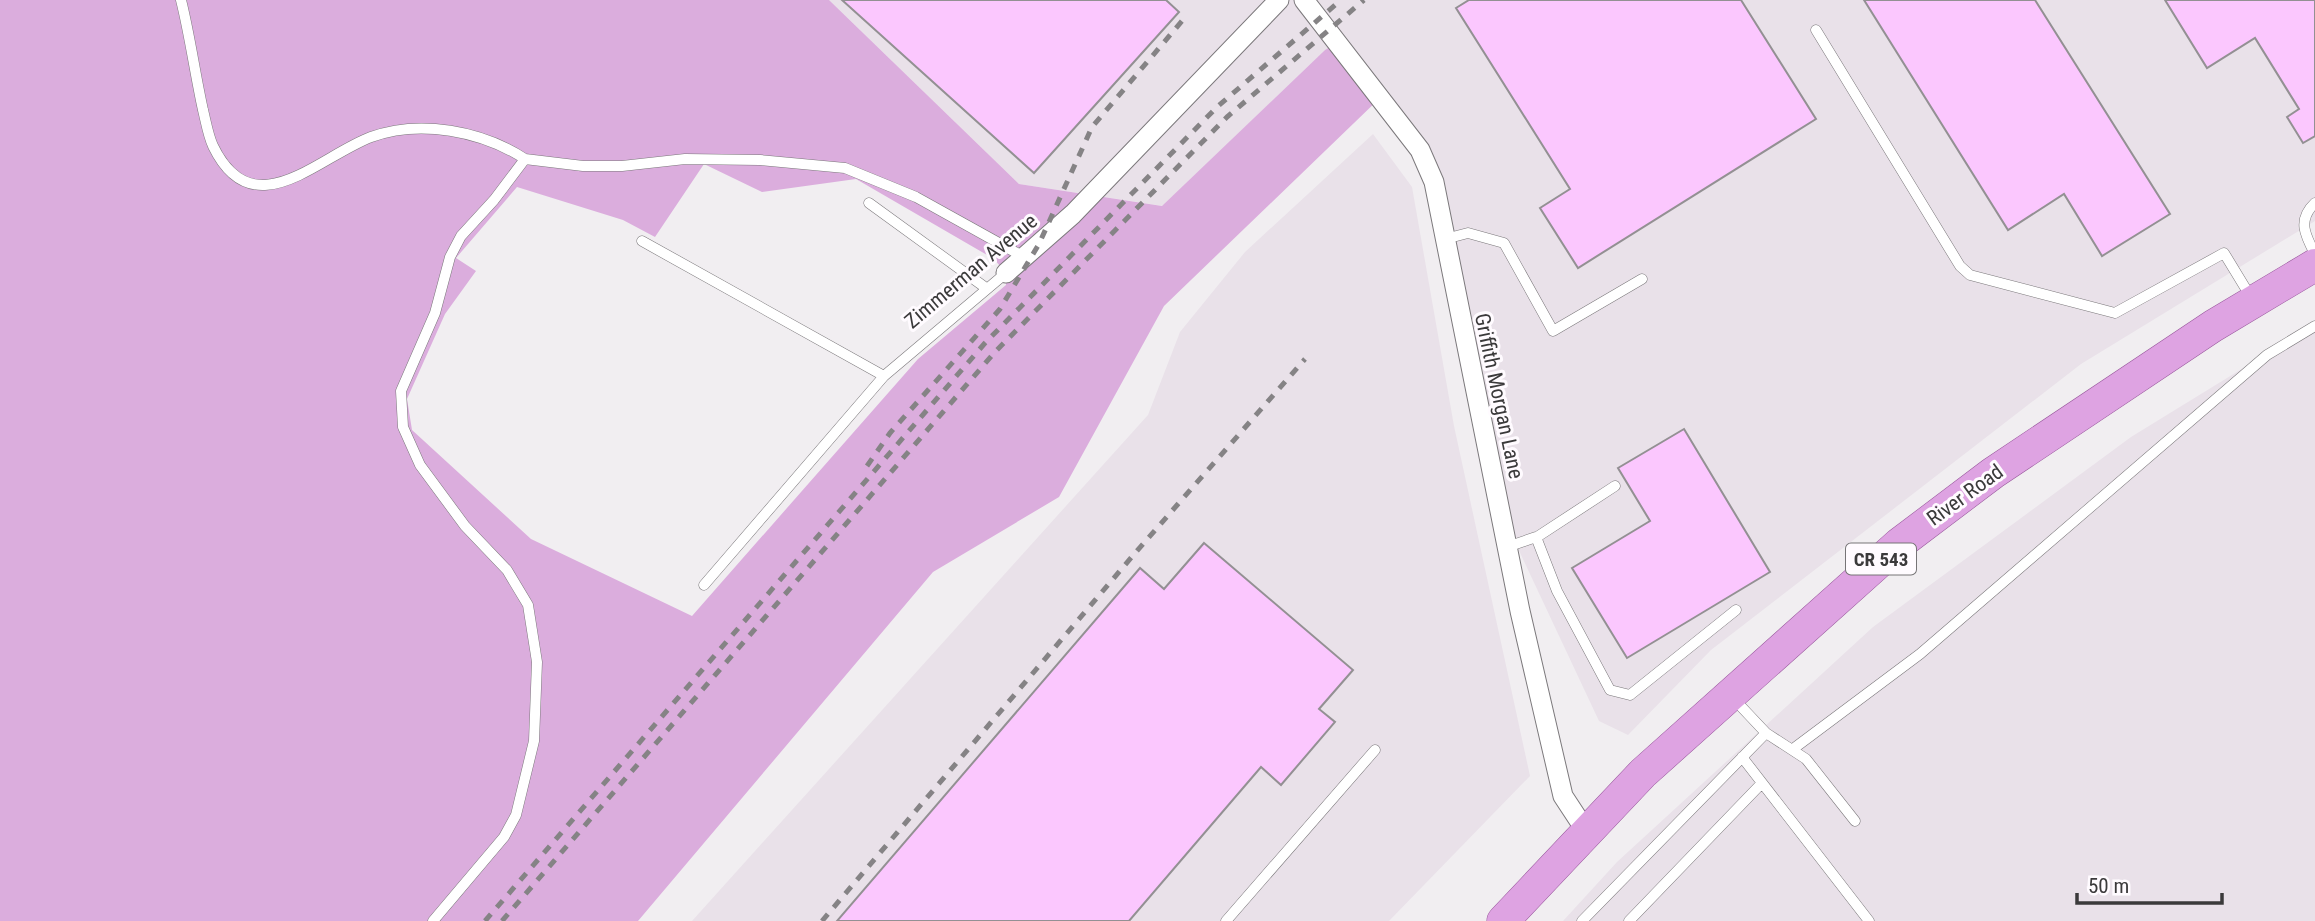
<svg xmlns="http://www.w3.org/2000/svg" width="2315" height="921" viewBox="0 0 2315 921" font-family="'Roboto Condensed',sans-serif">
<style>
.built{fill:#e9e1e9}
.green{fill:#dbaddd;fill-rule:evenodd}
.building{fill:#fbc7fe;stroke:#939093;stroke-width:2}
.lines{fill:none;stroke-linecap:round;stroke-linejoin:round}
.service-casing{stroke:#7b787b;stroke-width:11}
.minor-casing{stroke:#7b787b;stroke-width:21}
.primary-casing{stroke:#97579b;stroke-width:33}
.service{stroke:#fff;stroke-width:10}
.minor{stroke:#fff;stroke-width:19}
.primary{stroke:#dea3e2;stroke-width:32}
.rail{stroke:#858385;stroke-width:5;stroke-dasharray:9 9;stroke-linecap:butt}
.labels{text-anchor:middle;stroke-width:6;stroke-linejoin:round;paint-order:stroke}
.shield{fill:#fffbff;stroke:#767476;stroke-width:2}
.shield-label{font-size:19px;font-weight:bold;fill:#3b3a3b}
.street-label{font-size:21px;fill:#3b3a3b;stroke:#fffbff}
</style>
<rect width="100%" height="100%" fill="#f1eef1"/>
<path class="built" d="M829,0H2315V221L2081,364L1711,650L1628,735L1599,721L1499,508L1420,150L1325,50L1163,206L1019,184Z
M1373,134L1412,187L1454,426L1530,776L1389,921H692L1148,415L1180,332L1245,252Z
M2315,324V921H1563L1617,862L1873,627L2131,437Z"/>
<path class="green" d="M0,0H829L1019,184L1162,206L1325,50L1338,42L1382,96L1164,306L1059,497L933,572L638,921H0ZM704,164L762,192L856,179L994,259L1006,273V285L918,359L692,616L531,539L412,430L407,399L445,314L476,271L456,258L517,187L623,220L655,237Z"/>
<path class="building" d="M842,0H1166L1179,12L1034,173Z
M1469,0H1741L1816,119L1578,268L1540,208L1570,189L1456,8Z
M1864,0H2035L2170,214L2102,256L2064,194L2008,230Z
M2165,0H2315V136L2303,143L2287,117L2299,109L2255,38L2207,68Z
M1684,429L1770,572L1627,658L1572,568L1650,521L1618,468Z
M1204,543L1353,670L1319,709L1335,722L1281,785L1261,767L1129,921H837L1140,568L1164,589Z"/>
<g class="lines">
<defs>
<path id="service" d="M181,0C190,36 195,74 203,110C206,122 208,135 213,146C253,229 318,157 371,137C420,119 482,131 525,159
M1816,30L1960,266L1970,275L2115,313L2224,253L2252,299
M869,203L986,288
M2315,203C2297,220 2305,235 2315,254
M1445,239L1468,233L1504,243L1553,331L1642,279
M642,241L884,376
M1537,537L1615,486
M1507,547L1536,537L1557,591L1610,690L1630,695L1736,610
M704,585L884,376L1006,273
M1766,733L1806,759L1855,821
M1793,749L1920,654L2267,355L2315,326
M1742,757L1869,921
M433,921L504,837L516,815L534,741L537,662L528,605L507,570L465,526L420,465L403,427L401,391L435,313L450,257L461,236L494,200L525,159L583,166H622L685,159L760,160L845,168L916,197L1024,257
M1226,921L1375,750
M1582,921L1766,733L1733,698
M1629,921L1762,783"/>
<path id="minor" d="M1304,0L1420,150L1434,182L1520,611L1563,796L1586,831
M1006,273L1073,214L1279,0"/>
<path id="primary" d="M1503,921L1643,773L1899,544L1993,473L2213,326L2315,265"/>
</defs>
<use href="#service" class="service-casing"/>
<use href="#minor" class="minor-casing"/>
<use href="#primary" class="primary-casing"/>
<use href="#service" class="service"/>
<use href="#minor" class="minor"/>
<use href="#primary" class="primary"/>
<path class="rail" d="M867,466L890,433L1000,309L1039,244L1092,127L1182,21
M485,921L985,343L1217,107L1341,0
M502,921L995,352L1227,117L1364,0
M822,921L1136,552L1305,359"/>
</g>
<g class="labels">
<rect class="shield" x="1846" y="543.5" width="70" height="31" rx="5"/>
<g class="shield-label">
<text x="1881" y="566">CR 543</text>
</g>
<g class="street-label">
<text transform="translate(971 271) rotate(-40)" y="7">Zimmerman Avenue</text>
<text transform="translate(1499 396) rotate(78)" y="7">Griffith Morgan Lane</text>
<text transform="translate(1965 495) rotate(-36)" y="7">River Road</text>
</g>
</g>
<path d="M2077 893v10h145v-10" fill="none" stroke="#3b3a3b" stroke-width="3.5"/>
<text x="2088" y="893" font-size="21" fill="#3b3a3b" stroke="#fffbff" stroke-width="5" paint-order="stroke">50 m</text>
</svg>
